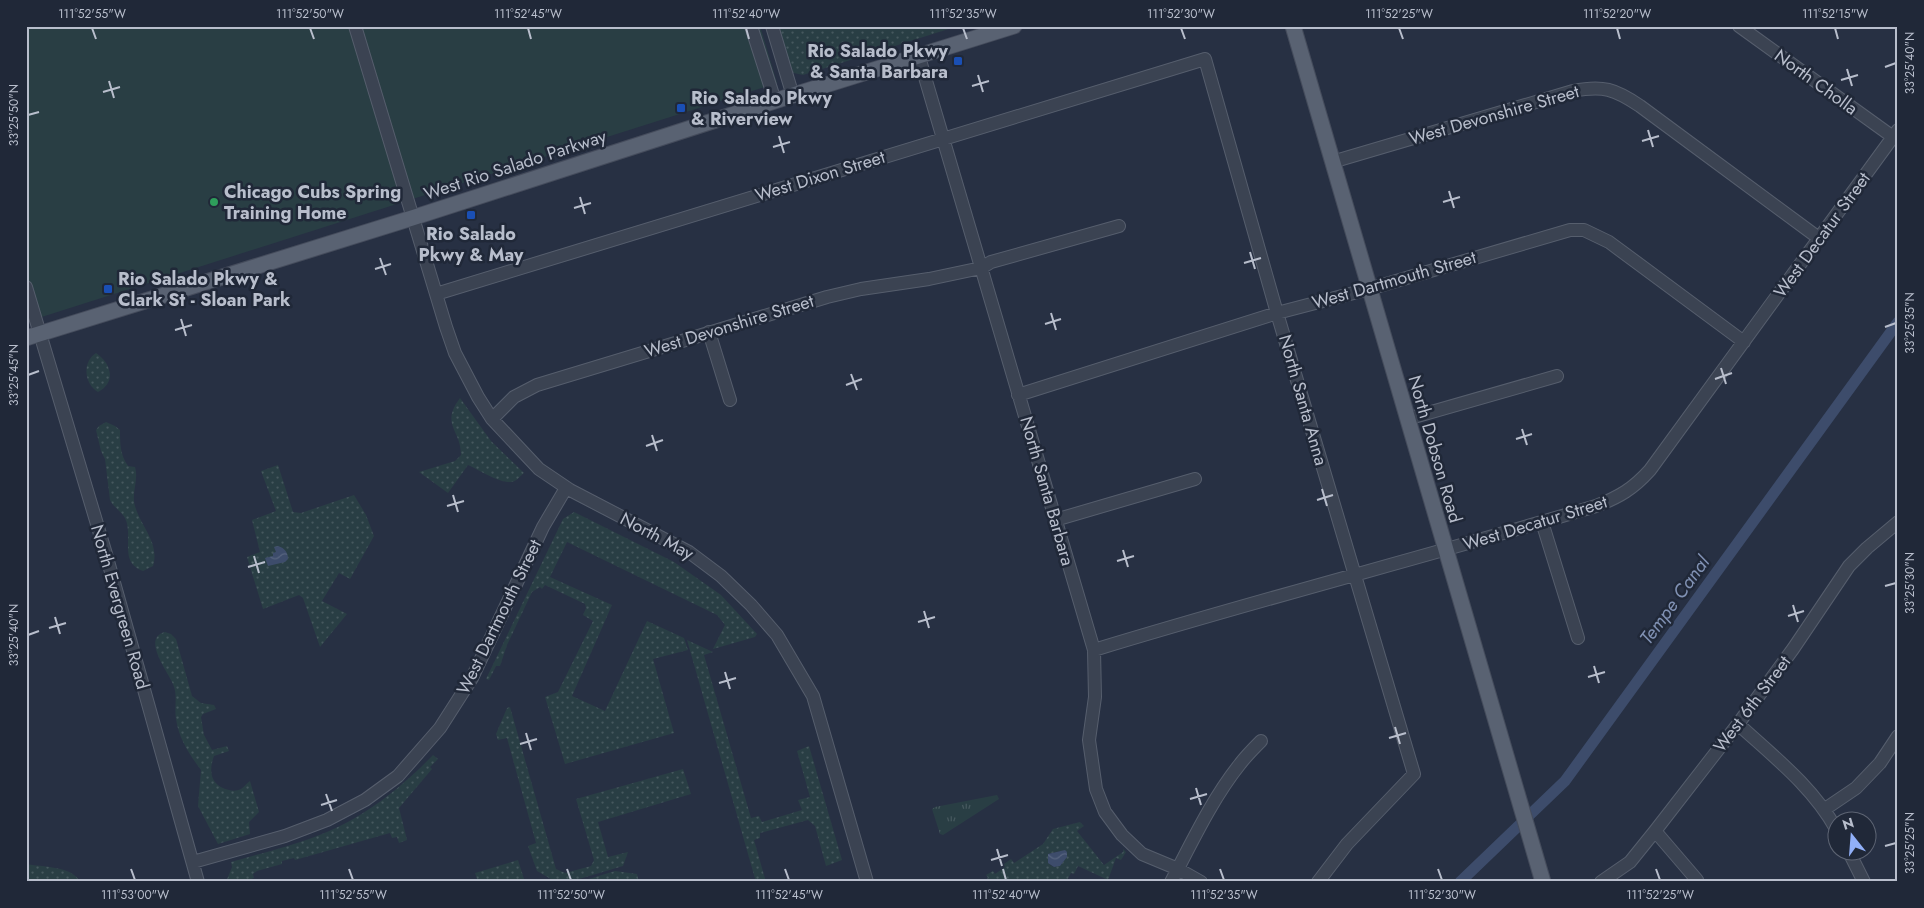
<svg xmlns="http://www.w3.org/2000/svg" width="1924" height="908" viewBox="0 0 1924 908" font-family="Jost,sans-serif">
<style>
.grass{fill:url(#grass-tufts)}
.park{fill:url(#park-dots);fill-rule:evenodd}
.pitch{fill:#293e44}
.water{fill:url(#water-waves)}
.lines{fill:none;stroke-linecap:round;stroke-linejoin:round}
.canal{stroke:#3d4c6b;stroke-width:11}
.minor-casing{stroke:#565e6d;stroke-width:14}
.major-casing{stroke:#454c5c;stroke-width:17}
.minor{stroke:#3b4352;stroke-width:12}
.major{stroke:#596272;stroke-width:15}
.ticks{fill:none;stroke:#b8becc;stroke-width:2}
.transit-dot{fill:#1a4fb4;stroke:#202838;stroke-width:2}
.leisure-dot{fill:#2e9e5b;stroke:#202838;stroke-width:2}
.labels{text-anchor:middle;stroke-width:5;stroke-linejoin:round;paint-order:stroke}
.poi-label{font-size:18px;font-weight:bold;fill:#b8becc;stroke:#202838;text-anchor:start}
.street-label{font-size:18px;fill:#b8becc;stroke:#202838}
.water-label{font-size:19px;font-style:italic;fill:#8091b3;stroke:#202838}
.neatline{fill:none;stroke:#b8becc;stroke-width:2}
.ticks-label{font-size:12px;text-anchor:middle;fill:#b8becc}
</style>
<defs>
<pattern id="grass-tufts" width="24" height="20" patternUnits="userSpaceOnUse" patternTransform="scale(1.25)"><rect width="24" height="20" fill="#293e44"/><path d="M3 7l-1-3M5 7V3M7 7l1-3M15 17l-1-3M17 17v-4M19 17l1-3" fill="none" stroke="#46585e"/></pattern>
<pattern id="park-dots" width="8" height="8" patternUnits="userSpaceOnUse" patternTransform="scale(1.25)"><rect width="8" height="8" fill="#293e44"/><path d="M2 2h.1M6 6h.1" fill="none" stroke="#46585e" stroke-width="1.8" stroke-linecap="round"/></pattern>
<pattern id="water-waves" width="16" height="10" patternUnits="userSpaceOnUse" patternTransform="scale(1.25)"><rect width="16" height="10" fill="#3d4c6b"/><path d="M0 5q4-4 8 0t8 0" fill="none" stroke="#57647f"/></pattern>
</defs>
<rect width="100%" height="100%" fill="#273043"/>
<path class="grass" d="M997,795L999,799L943,835L940,834L932,809L935,807Z"/>
<path class="park" d="M776,26H958L803,75L794,73L790,70Z
M96,353C111,363 117,382 98,392C84,384 82,362 96,353Z
M460,398L491,441L524,473C520,476 516,482 511,482C499,483 479,470 468,465L448,493L419,472L455,461L461,455C461,429 440,425 460,398Z
M106,422L115,426L120,430C120,443 120,455 128,466L135,467C139,481 131,492 135,506C141,527 160,543 153,566L143,571C118,562 134,536 125,518C122,512 114,508 110,500L105,459L101,451L96,430L99,426Z
M278,465L293,512L301,513L354,495L366,515L374,536L350,579L339,573L322,601L347,614L320,647L303,598L299,595L263,609L247,557L260,552L252,520L276,511L261,471Z
M574,512L674,562L721,595L757,634L755,637L713,649L725,625L717,615L567,542L550,577L612,605L572,696L605,711L647,621L684,638L688,650L653,659L674,733L565,764L545,697L558,692L593,621L583,615L586,608L585,604L545,585L542,589L540,587L532,592L507,645L500,666H496L489,680L486,679L563,519Z
M165,632L171,634L176,639L192,696L201,703L214,705L216,709L203,714L201,717L204,735L212,750L227,746L229,751L214,756C208,772 211,786 229,790C233,791 237,791 241,789C244,787 247,783 250,781L259,812L249,822L250,834L218,844L198,806L201,770C189,754 179,739 176,719C174,708 178,695 173,684C168,672 141,638 165,632Z
M687,640L713,652L704,655L751,818L759,816L762,822L802,810L798,800L810,797L797,751L809,746L842,860L826,866L815,826L808,820L760,833V838L754,840L766,882H756Z
M510,707L556,869L565,873L591,866L594,860L576,799L683,769L691,794L598,822L608,857L628,852L623,866L569,882H556L537,871L528,846L536,843L507,738L498,740L496,734L507,708Z
M433,755L438,759L430,767L432,769L399,808L407,840L399,843L397,837L392,838L390,833L295,860L294,858L282,861V864L257,871L253,874L254,878L243,882H226L232,867L231,862C262,853 293,846 322,834C364,818 403,786 433,755Z
M1080,822L1084,826L1077,831L1104,865L1123,852V849L1126,852L1121,860L1116,858L1108,880L1078,866L1074,874L1071,873L1066,882H983L988,878L986,875L993,871L995,874L1005,867L1004,864L1011,859L1014,863L1043,844L1053,829ZM1060,851L1066,859L1063,860L1062,864L1054,867L1050,865L1048,854Z
M518,860L525,882H478L475,873Z
M26,864C42,867 73,866 80,882H28L26,880Z
M615,871L637,874L639,882H579Z"/>
<path class="pitch" d="M26,26H760L777,83L26,322Z"/>
<path class="water" d="M278,546C285,548 288,553 288,559L285,562L268,566L265,558L273,556V553L276,552L274,547Z
M1065,850L1067,852V857L1060,866L1054,867L1048,863V854Z"/>
<g class="lines">
<path class="canal" d="M1460,882L1565,781L1898,322"/>
<defs>
<path id="minor" d="M355,26L446,327L455,353L478,397L492,419L539,469L570,490L689,552L721,576L751,605L777,635L813,696L867,882
M751,26L775,101
M772,26L793,96
M1739,26L1893,137
M919,57L1094,650L1095,697L1089,740L1096,789L1105,812L1122,835L1142,854L1178,869L1201,882
M1332,162L1573,91C1603,85 1615,89 1640,106L1820,239
M26,287L106,554L198,882
M436,294L1205,59L1277,313L1414,774L1347,844L1318,882
M709,332L730,400
M1018,395L1277,313L1369,289L1570,230H1584L1609,242L1744,342
M492,419L514,397L537,385L827,297L861,289L929,279L981,268L991,262L1119,226
M1407,419L1557,376
M1055,520L1195,479
M1542,522L1578,638
M1094,650C1260,599 1429,556 1596,506C1619,497 1633,489 1650,470L1898,130
M1738,724C1773,756 1813,787 1836,829
M1825,809L1856,788L1880,763L1898,736
M1655,831L1697,880
M1848,850L1864,882
M193,862L285,836L327,820L365,800L398,776L440,728L472,678L543,527L566,488
M1171,882C1192,842 1212,799 1240,764C1246,756 1254,748 1261,741
M1601,882L1630,862L1655,831L1738,724L1793,649L1849,566L1867,548L1898,522"/>
<path id="major" d="M1293,26L1543,882
M26,338L412,218L784,98L1014,26"/>
</defs>
<use href="#minor" class="minor-casing"/>
<use href="#major" class="major-casing"/>
<use href="#minor" class="minor"/>
<use href="#major" class="major"/>
</g>
<path class="ticks" d="M92,28L96,39M310,28L314,39M528,28L531,39M746,28L749,39M963,28L967,39M1181,28L1185,39M1399,28L1403,39M1617,28L1620,39M1835,28L1838,39M1885,67L1896,63M1847,69L1852,86M978,75L983,92M1841,80L1858,75M109,81L114,98M972,86L989,81M103,92L120,87M28,115L39,112M1648,130L1653,147M779,136L784,153M1642,141L1659,136M773,147L790,142M1449,191L1454,208M580,197L585,214M1443,202L1460,197M574,208L591,203M1250,252L1255,269M380,258L386,275M1244,263L1261,258M375,269L391,264M1051,313L1056,330M181,319L186,336M1045,324L1061,319M1885,327L1896,323M175,330L192,325M1721,368L1726,384M851,374L857,390M28,375L39,371M1715,379L1732,373M846,385L862,379M1522,429L1527,445M652,435L657,451M1516,439L1532,434M646,446L663,440M1322,489L1327,506M453,495L458,512M1317,500L1333,495M447,506L464,501M1123,550L1128,567M254,556L259,573M1117,561L1134,556M248,567L265,562M1885,586L1896,583M1793,605L1798,622M924,611L929,628M1788,616L1804,611M55,617L60,634M918,622L935,617M49,628L66,623M28,635L39,631M1594,666L1599,683M725,672L730,689M1588,677L1605,672M719,683L736,678M1395,727L1400,744M526,733L531,750M1389,738L1406,733M520,744L537,739M1196,788L1201,805M326,794L332,811M1190,799L1207,794M321,805L337,800M1885,846L1896,843M997,849L1002,866M991,860L1008,855M131,869L135,880M349,869L353,880M567,869L571,880M785,869L789,880M1003,869L1006,880M1220,869L1224,880M1438,869L1442,880M1656,869L1660,880"/>
<g class="transit-dot">
<rect x="953" y="56" width="10" height="10" rx="2.5"/>
<rect x="676" y="103" width="10" height="10" rx="2.5"/>
<rect x="466" y="210" width="10" height="10" rx="2.5"/>
<rect x="103" y="284" width="10" height="10" rx="2.5"/>
</g>
<circle class="leisure-dot" cx="214" cy="202" r="5"/>
<g class="labels">
<g class="poi-label">
<text x="948" y="57" text-anchor="end">Rio Salado Pkwy<tspan x="948" dy="21">&amp; Santa Barbara</tspan></text>
<text x="691" y="104">Rio Salado Pkwy<tspan x="691" dy="21">&amp; Riverview</tspan></text>
<text x="224" y="198">Chicago Cubs Spring<tspan x="224" dy="21">Training Home</tspan></text>
<text x="471" y="240" text-anchor="middle">Rio Salado<tspan x="471" dy="21">Pkwy &amp; May</tspan></text>
<text x="118" y="285">Rio Salado Pkwy &amp;<tspan x="118" dy="21">Clark St - Sloan Park</tspan></text>
</g>
<g class="street-label">
<text transform="translate(1816 82) rotate(36)" y="6">North Cholla</text>
<text transform="translate(1494 115) rotate(-16)" y="6">West Devonshire Street</text>
<text transform="translate(515 165) rotate(-18)" y="6">West Rio Salado Parkway</text>
<text transform="translate(820 176) rotate(-17)" y="6">West Dixon Street</text>
<text transform="translate(1822 235) rotate(-54)" y="6">West Decatur Street</text>
<text transform="translate(1394 280) rotate(-16)" y="6">West Dartmouth Street</text>
<text transform="translate(729 326) rotate(-17)" y="6">West Devonshire Street</text>
<text transform="translate(1303 400) rotate(74)" y="6">North Santa Anna</text>
<text transform="translate(1435 449) rotate(74)" y="6">North Dobson Road</text>
<text transform="translate(1047 491) rotate(74)" y="6">North Santa Barbara</text>
<text transform="translate(1535 523) rotate(-17)" y="6">West Decatur Street</text>
<text transform="translate(657 536) rotate(28)" y="6">North May</text>
<text transform="translate(120 607) rotate(74)" y="6">North Evergreen Road</text>
<text transform="translate(499 617) rotate(-64)" y="6">West Dartmouth Street</text>
<text transform="translate(1752 704) rotate(-53)" y="6">West 6th Street</text>
</g>
<g class="water-label">
<text transform="translate(1674 600) rotate(-54)" y="7">Tempe Canal</text>
</g>
</g>
<rect width="1924" height="908" fill="none" stroke="#202838" stroke-width="55"/>
<g transform="translate(1852 836) rotate(343)"><circle r="24" fill="#202838" stroke="#5d6473"/>
<path d="M0-4L9 19L0 12L-9 19Z" fill="#91b0f8"/>
<text y="-8" font-size="14" font-weight="bold" text-anchor="middle" fill="#b8becc">N</text>
</g>
<rect x="28" y="28" width="1868" height="852" class="neatline"/>
<g class="ticks-label">
<text x="92" y="18">111°52'55"W</text>
<text x="310" y="18">111°52'50"W</text>
<text x="528" y="18">111°52'45"W</text>
<text x="746" y="18">111°52'40"W</text>
<text x="963" y="18">111°52'35"W</text>
<text x="1181" y="18">111°52'30"W</text>
<text x="1399" y="18">111°52'25"W</text>
<text x="1617" y="18">111°52'20"W</text>
<text x="1835" y="18">111°52'15"W</text>
<text transform="translate(1910 63) rotate(-90)" y="4">33°25'40"N</text>
<text transform="translate(14 115) rotate(-90)" y="4">33°25'50"N</text>
<text transform="translate(1910 323) rotate(-90)" y="4">33°25'35"N</text>
<text transform="translate(14 375) rotate(-90)" y="4">33°25'45"N</text>
<text transform="translate(1910 583) rotate(-90)" y="4">33°25'30"N</text>
<text transform="translate(14 635) rotate(-90)" y="4">33°25'40"N</text>
<text transform="translate(1910 843) rotate(-90)" y="4">33°25'25"N</text>
<text x="135" y="899">111°53'00"W</text>
<text x="353" y="899">111°52'55"W</text>
<text x="571" y="899">111°52'50"W</text>
<text x="789" y="899">111°52'45"W</text>
<text x="1006" y="899">111°52'40"W</text>
<text x="1224" y="899">111°52'35"W</text>
<text x="1442" y="899">111°52'30"W</text>
<text x="1660" y="899">111°52'25"W</text>
</g>
</svg>
